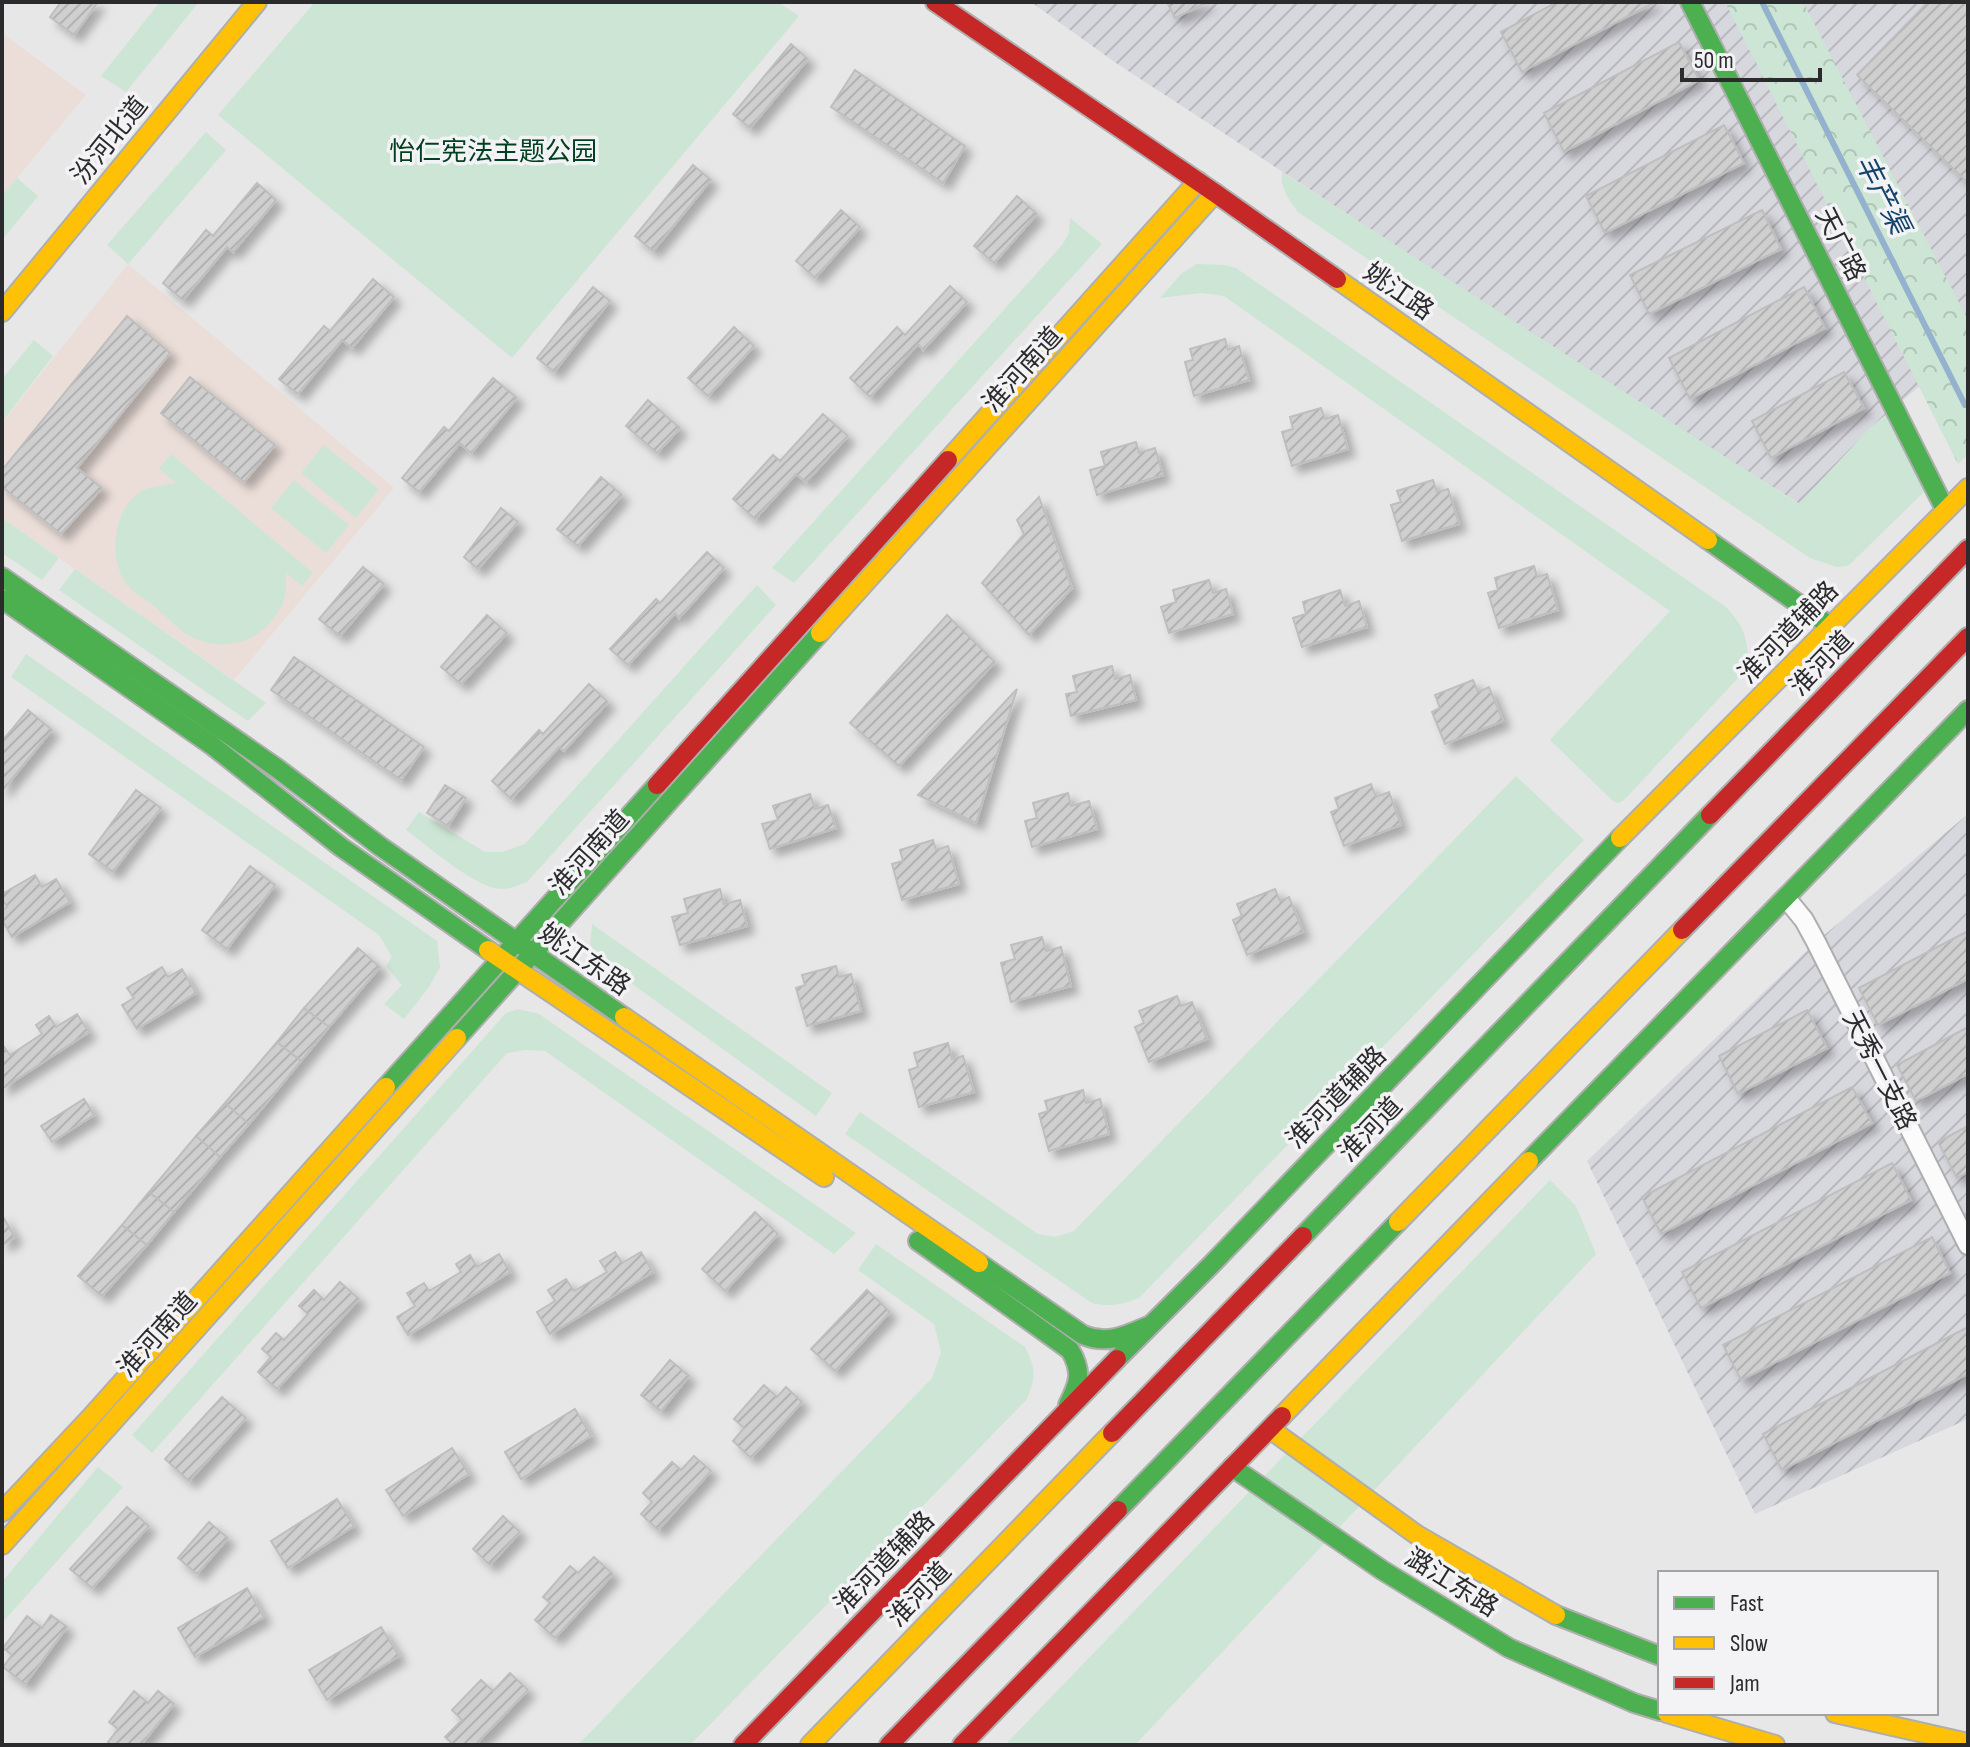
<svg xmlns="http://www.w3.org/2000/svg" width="1970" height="1747" viewBox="0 0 1970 1747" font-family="'Sofia Sans Condensed','Noto Sans SC',sans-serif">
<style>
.industrial{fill:url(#industrial-furrows)}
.education{fill:#ebded9}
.green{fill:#cce5d4}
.forest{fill:url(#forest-crowns)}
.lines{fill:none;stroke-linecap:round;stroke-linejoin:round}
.stream{stroke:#94b2cd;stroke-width:6}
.building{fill:url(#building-hatch);stroke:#bfbebf;stroke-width:2;filter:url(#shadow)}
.street-casing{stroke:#aeaeaf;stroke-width:22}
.fast-casing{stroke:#aeaeaf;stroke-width:22}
.slow-casing{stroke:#aeaeaf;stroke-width:22}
.jam-casing{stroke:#aeaeaf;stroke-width:22}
.street{stroke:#fbfbfc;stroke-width:18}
.fast{stroke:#4caf50;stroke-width:18}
.slow{stroke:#ffc107;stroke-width:18}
.jam{stroke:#c62828;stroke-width:18}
.labels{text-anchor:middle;stroke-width:7;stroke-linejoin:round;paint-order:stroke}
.street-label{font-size:26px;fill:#2b2b2d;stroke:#f3f3f6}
.park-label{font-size:26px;fill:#014121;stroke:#f3f3f6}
.water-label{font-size:28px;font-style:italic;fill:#134368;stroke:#f3f3f6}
</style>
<defs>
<pattern id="industrial-furrows" width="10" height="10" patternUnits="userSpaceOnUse" patternTransform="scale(2)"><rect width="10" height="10" fill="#d7d7de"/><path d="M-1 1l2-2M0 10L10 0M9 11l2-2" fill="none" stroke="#b9b9bf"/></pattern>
<pattern id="forest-crowns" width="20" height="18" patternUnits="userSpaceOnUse" patternTransform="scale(2)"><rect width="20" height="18" fill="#cce5d4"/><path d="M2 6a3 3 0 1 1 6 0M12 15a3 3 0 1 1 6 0" fill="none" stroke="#afc5b6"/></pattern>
<pattern id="building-hatch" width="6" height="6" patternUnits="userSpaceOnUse" patternTransform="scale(2)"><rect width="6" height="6" fill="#cfcfd0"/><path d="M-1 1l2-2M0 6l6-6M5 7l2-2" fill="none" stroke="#b2b2b3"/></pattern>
<filter id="shadow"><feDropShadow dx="7" dy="7" stdDeviation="4" flood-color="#0004"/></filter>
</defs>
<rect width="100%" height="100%" fill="#e7e7e8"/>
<path class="industrial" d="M1031,2H1968V345L1869,429L1800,504L1614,388L1116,63Z
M1968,814V1419L1755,1514L1587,1161L1816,942Z"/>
<path class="education" d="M2,33L86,95L2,196Z
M128,264L394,488L234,680L2,518V423Z"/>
<path class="green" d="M160,2H199L126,92L101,76Z
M315,2H778L799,16L512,358L218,115Z
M206,132L226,150L128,264L107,245Z
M1282,172L1799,504L1869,429L1889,413L1926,490L1848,566L1837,567L1810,558L1298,212C1289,199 1280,189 1282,172Z
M17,178L38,196L2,240V196Z
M1070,218L1102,244L794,583L772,568L1063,244L1069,233Z
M1197,264L1225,265L1236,268L1726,607C1745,628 1746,635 1749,662L1741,675L1624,800L1619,803L1613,801L1550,740L1670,611L1224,296L1202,293L1160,298L1182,273Z
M34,340L53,356L2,422V379Z
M324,445L379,489L356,518L301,473Z
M171,454L313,573L302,586L286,573C287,599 283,610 265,628C247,645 219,649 196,639C182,634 165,615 153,605C144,598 130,591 125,582C108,556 114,509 140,492C150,486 164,485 176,483L159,469Z
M294,480L349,525L326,553L271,508Z
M2,518L59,558L42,580L2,553Z
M75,569L266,703L248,721L59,590Z
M757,585L776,605L527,882C519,885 511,889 503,889C477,890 428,846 406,830L419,812L485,852H502L525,844Z
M26,654L437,941L440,967L429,987L404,1019L384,1004L402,985L386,966L392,957L379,935L11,677Z
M1516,776L1584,840L1139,1298C1122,1305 1109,1307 1092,1303L845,1134L860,1112L1038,1234L1055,1237L1074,1231Z
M592,924L832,1093L816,1116L596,958L590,944Z
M518,1009L539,1014L856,1233L834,1254L545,1051L526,1050L507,1053L152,1453L132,1435L506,1013Z
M1550,1180L1576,1206L1596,1254L1135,1745H1005Z
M876,1244L1025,1347C1036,1370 1036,1376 1027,1399L690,1745H578L932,1378L941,1352L934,1324L858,1270Z
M98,1467L123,1487L2,1623V1582Z"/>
<path class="forest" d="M1725,2H1803L1968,320V454L1958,464Z"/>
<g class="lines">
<path class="stream" d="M1762,2L1965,405"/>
</g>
<path class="building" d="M61,2H98L74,35L50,17Z
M1167,2H1208L1175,18Z
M1557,2H1655L1522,72L1501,32Z
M1928,2H1968V183L1857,75Z
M1679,42L1699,80L1564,152L1544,113Z
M791,44L808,59L750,128L733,114Z
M855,70L965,146L943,183L831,107Z
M1724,125L1744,163L1605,233L1586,196Z
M693,165L711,180L653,251L635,236Z
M257,183L276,200L233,252L227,247L183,300L163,283L206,230L213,236Z
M1017,196L1037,214L994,263L974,246Z
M841,210L860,227L815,278L796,261Z
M1762,210L1781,249L1649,314L1630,275Z
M373,279L394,297L352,348L342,340L298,394L279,379L324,326L330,331Z
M950,286L967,302L923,350L918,344L870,397L850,378L897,327L905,335Z
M593,287L610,301L554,372L537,358Z
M1804,287L1825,328L1690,399L1669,358Z
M127,316L170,353L77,468L102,488L61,534L2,487V470Z
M734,327L754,346L708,396L688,378Z
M1225,339L1228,350L1239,346L1249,380L1194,396L1185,362L1193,360L1190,349Z
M1844,372L1864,408L1771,458L1752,421Z
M190,377L275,445L244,482L161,413Z
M493,378L517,398L471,453L460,443L419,492L402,478L444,427L449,431Z
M648,400L680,428L657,453L626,426Z
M1321,408L1325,419L1338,415L1348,449L1292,466L1282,432L1293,429L1290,417Z
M823,414L848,436L806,482L796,474L755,519L733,499L773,455L780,461Z
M1136,442L1139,453L1155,448L1163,475L1097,495L1090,470L1105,466L1101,452Z
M601,477L622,495L578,546L557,529Z
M1433,480L1437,492L1448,489L1459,524L1402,541L1391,505L1401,502L1397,491Z
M1039,497L1072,588L1029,635L982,583L1024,534L1017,520Z
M501,508L518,522L478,569L464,557Z
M707,552L724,568L679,618L675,613L628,665L610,649L656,599L660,603Z
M1534,566L1537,577L1547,574L1558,610L1499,628L1488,593L1498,590L1495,578Z
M363,567L384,584L340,636L319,619Z
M1209,580L1213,593L1226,589L1233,614L1169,633L1161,607L1176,602L1173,590Z
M1340,590L1345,606L1359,601L1367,627L1302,647L1293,618L1306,614L1303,602Z
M487,615L507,633L461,684L441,667Z
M947,615L995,662L899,766L850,723Z
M294,657L424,747L401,780L271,690Z
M1112,666L1115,679L1130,675L1136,700L1071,716L1066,694L1077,692L1073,676Z
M1473,680L1478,692L1489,687L1503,721L1445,744L1432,712L1440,708L1435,695Z
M589,684L608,702L564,751L559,747L511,799L492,781L539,730L543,734Z
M1017,689L976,823L918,795Z
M28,710L52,730L2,791V741Z
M1371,784L1376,797L1389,792L1401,825L1344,846L1331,812L1339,809L1335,798Z
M445,785L466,798L448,826L427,813Z
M136,790L161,808L113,872L89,854Z
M1068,793L1071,806L1089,801L1097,829L1032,847L1025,821L1037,818L1033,803Z
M810,794L815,809L828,805L836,828L770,849L762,824L778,820L773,806Z
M933,840L936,850L948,846L959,884L902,900L892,864L903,861L900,850Z
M250,866L275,885L227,949L202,930Z
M35,875L42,887L56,879L70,902L12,937L2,920V910L7,907L2,899V894Z
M720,889L724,904L740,900L747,926L680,945L672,917L688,913L684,899Z
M1275,889L1280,901L1289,897L1303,932L1247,955L1233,920L1242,916L1237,904Z
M1968,931V979L1878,1025L1859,988Z
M1042,937L1046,951L1061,947L1071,986L1011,1002L1001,963L1015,959L1011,945Z
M358,948L380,967L329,1027L304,1008Z
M836,966L839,977L851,974L861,1011L807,1026L796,988L805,985L802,975Z
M162,967L168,977L182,969L196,993L137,1029L122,1005L134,998L127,988Z
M1177,996L1181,1006L1192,1002L1207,1039L1149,1062L1135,1027L1144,1023L1139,1011Z
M304,1008L329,1027L301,1061L277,1042Z
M1807,1010L1827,1048L1738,1094L1719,1056Z
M77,1014L89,1032L2,1089V1044L10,1055L42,1034L36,1025L49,1016L56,1027Z
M1968,1027V1074L1916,1101L1897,1065Z
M277,1042L301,1061L249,1124L225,1103Z
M948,1043L952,1059L963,1056L974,1092L919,1107L909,1070L918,1067L914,1053Z
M1852,1087L1872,1123L1661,1234L1642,1197Z
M1083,1090L1086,1103L1100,1099L1109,1134L1049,1151L1039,1114L1048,1111L1045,1101Z
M84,1099L94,1115L52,1142L41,1126Z
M225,1103L249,1124L220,1157L196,1136Z
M1968,1126V1172L1957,1178L1938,1142Z
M196,1136L220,1157L174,1212L149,1192Z
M1892,1163L1911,1200L1701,1308L1682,1272Z
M149,1192L174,1212L147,1245L122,1225Z
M755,1212L778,1234L725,1291L702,1269Z
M2,1215L15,1237L2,1245Z
M122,1225L147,1245L102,1296L78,1276Z
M1932,1237L1950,1273L1741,1380L1723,1345Z
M615,1252L622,1263L641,1252L653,1272L550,1334L537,1312L555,1301L548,1290L566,1279L574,1291L607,1272L600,1261Z
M499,1254L510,1272L408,1335L397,1317L415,1306L407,1293L424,1283L429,1291L461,1272L456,1264L470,1255L477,1267Z
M340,1282L359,1299L277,1389L258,1372L271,1357L262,1349L276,1333L284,1340L308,1314L299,1306L314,1290L324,1300Z
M867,1290L890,1312L835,1371L811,1349Z
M1968,1327V1374L1782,1470L1763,1434Z
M670,1360L689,1376L661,1411L641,1395Z
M764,1385L777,1397L786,1387L802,1402L751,1458L733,1441L744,1428L734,1419Z
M222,1397L246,1418L189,1481L165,1459Z
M575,1409L591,1436L521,1479L505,1452Z
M452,1448L469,1474L403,1516L386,1490Z
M694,1456L711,1471L658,1530L641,1514L652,1502L643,1493L672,1462L681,1470Z
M337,1499L354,1526L288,1568L271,1541Z
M127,1507L149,1526L92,1588L70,1569Z
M503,1516L520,1532L490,1565L473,1549Z
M209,1522L228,1538L197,1574L178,1558Z
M594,1557L613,1574L555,1638L535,1620L550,1603L543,1597L570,1566L578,1573Z
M247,1588L264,1617L195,1657L178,1628Z
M51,1615L67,1627L25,1684L3,1667L12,1655L3,1648L27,1616L42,1628Z
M381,1627L399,1656L327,1700L309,1670Z
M510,1673L528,1690L475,1745H454L445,1737L462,1720L452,1710L481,1680L493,1691Z
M134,1691L148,1703L158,1691L174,1704L141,1745H112L108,1742L118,1729L109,1722Z"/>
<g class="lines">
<defs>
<path id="street" d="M1786,898L1804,920L1816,942L1968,1245"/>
<path id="fast" d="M1690,2L1945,509
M1708,540L1830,626
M2,577L278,769L381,847L624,1017
M2,599L213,746L341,847L488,950
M457,1038L820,633
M386,1087L657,785
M1529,1161L1968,710
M1303,1236L1710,815
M918,1241L1070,1350C1083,1372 1079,1383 1068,1405
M979,1263L1083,1335C1107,1345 1125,1336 1148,1326
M1117,1359L1211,1265L1620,838
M1232,1467L1382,1570L1509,1648L1634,1703L1660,1711
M1118,1510L1398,1222
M1556,1615L1660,1656"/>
<path id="slow" d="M1337,279L1708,540
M2,312L257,2
M948,460L1198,181
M820,633L1215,193
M1620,838L1968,488
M488,950L824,1177
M624,1017L979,1263
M1398,1222L1682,930
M1282,1416L1529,1161
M1270,1429L1417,1535L1556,1615
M2,1512L91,1417L386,1087
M2,1545L457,1038
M1667,1713L1775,1745
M1835,1713L1968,1743
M810,1745L1112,1433"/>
<path id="jam" d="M935,2L1215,193L1337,279
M657,785L948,460
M1710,815L1968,549
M1682,930L1968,637
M1112,1433L1303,1236
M743,1745L1117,1359
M889,1745L1118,1510
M962,1745L1282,1416"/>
</defs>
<use href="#street" class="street-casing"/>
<use href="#fast" class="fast-casing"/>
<use href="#slow" class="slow-casing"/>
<use href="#jam" class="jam-casing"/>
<use href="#street" class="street"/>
<use href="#fast" class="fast"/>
<use href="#slow" class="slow"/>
<use href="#jam" class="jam"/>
</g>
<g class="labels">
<g class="street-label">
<text transform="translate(109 140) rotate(-51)" y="9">汾河北道</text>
<text transform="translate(1841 244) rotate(63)" y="9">天广路</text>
<text transform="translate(1399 291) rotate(35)" y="9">姚江路</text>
<text transform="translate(1022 369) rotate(-48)" y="9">淮河南道</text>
<text transform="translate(1788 632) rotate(-46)" y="9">淮河道辅路</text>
<text transform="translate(1821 663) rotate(-46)" y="9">淮河道</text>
<text transform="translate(589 852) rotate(-48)" y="9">淮河南道</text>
<text transform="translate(585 959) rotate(35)" y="9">姚江东路</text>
<text transform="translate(1880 1070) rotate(63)" y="9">天秀一支路</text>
<text transform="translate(1336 1097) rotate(-46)" y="9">淮河道辅路</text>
<text transform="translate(1370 1129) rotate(-46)" y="9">淮河道</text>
<text transform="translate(157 1334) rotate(-48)" y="9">淮河南道</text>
<text transform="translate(884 1562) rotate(-46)" y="9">淮河道辅路</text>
<text transform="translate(1452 1582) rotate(32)" y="9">潞江东路</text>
<text transform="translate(919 1594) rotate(-46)" y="9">淮河道</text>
</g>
<g class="park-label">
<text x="493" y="160">怡仁宪法主题公园</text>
</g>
<g class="water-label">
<text transform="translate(1883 194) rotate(63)" y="10">丰产渠</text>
</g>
</g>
<rect width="1970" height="1747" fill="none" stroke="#2b2b2d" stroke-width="8"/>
<rect x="1658" y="1571" width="280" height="144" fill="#f3f3f6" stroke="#a3a3a6" stroke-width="2"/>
<rect x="1674" y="1597" width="40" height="12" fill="#4caf50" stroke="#a3a3a6" stroke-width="2"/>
<text x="1730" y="1611" font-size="24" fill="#2b2b2d">Fast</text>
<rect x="1674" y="1637" width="40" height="12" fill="#ffc107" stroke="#a3a3a6" stroke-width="2"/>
<text x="1730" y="1651" font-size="24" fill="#2b2b2d">Slow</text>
<rect x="1674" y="1677" width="40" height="12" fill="#c62828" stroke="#a3a3a6" stroke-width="2"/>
<text x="1730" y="1691" font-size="24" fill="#2b2b2d">Jam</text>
<path d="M1682 68v12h138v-12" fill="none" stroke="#2b2b2d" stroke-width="4"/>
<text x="1694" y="68" font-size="24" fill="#2b2b2d" stroke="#f3f3f6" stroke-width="6" paint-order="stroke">50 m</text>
</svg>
